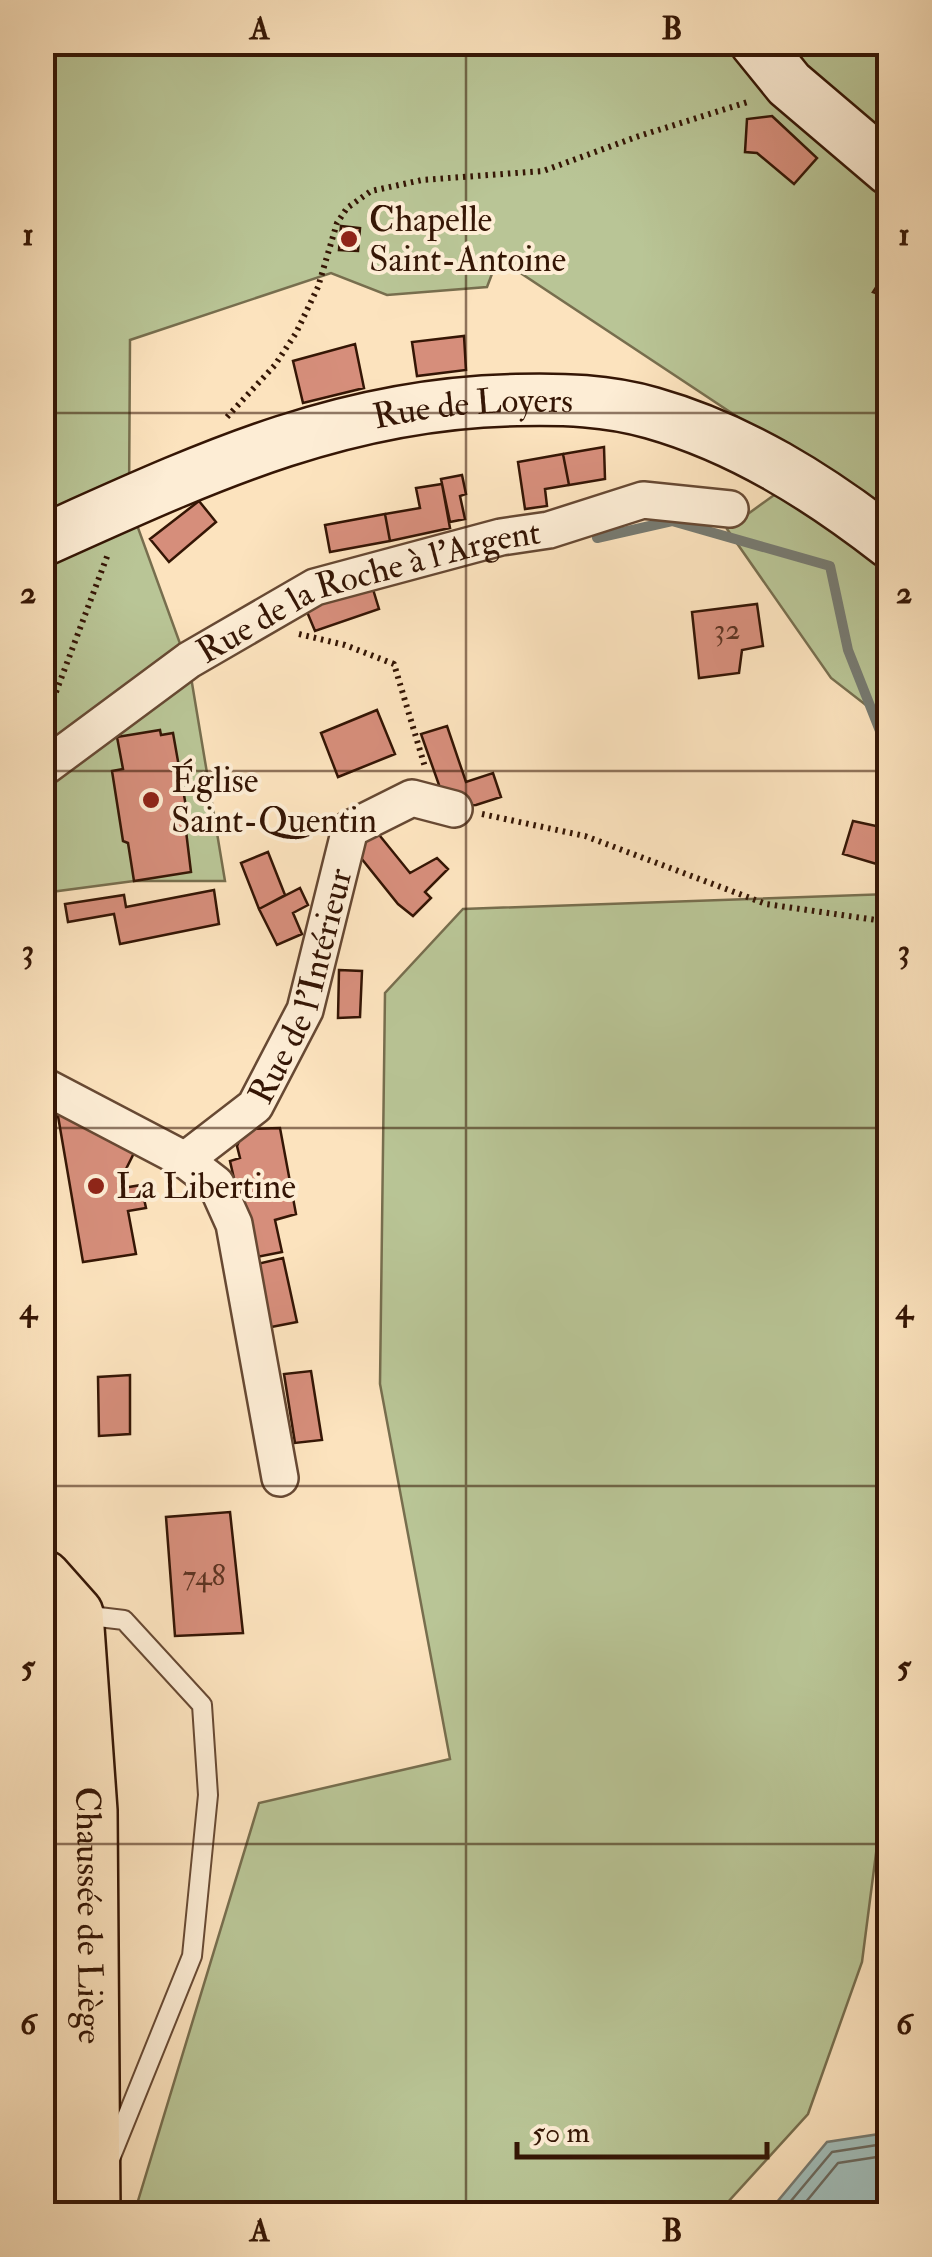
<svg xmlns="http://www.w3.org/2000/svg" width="932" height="2257" viewBox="0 0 932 2257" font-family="'IM FELL Double Pica',serif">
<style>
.green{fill:#b9c596;stroke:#776e4e;stroke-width:2.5}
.water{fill:#a1bdb9;stroke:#767a71;stroke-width:2.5}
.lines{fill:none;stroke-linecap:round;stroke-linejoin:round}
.shore{stroke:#6b6a5f;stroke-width:2.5}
.stream{stroke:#767a71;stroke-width:10}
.building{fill:#d68e7b;stroke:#351605;stroke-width:2.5}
.lane-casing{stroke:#674933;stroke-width:22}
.street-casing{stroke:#674933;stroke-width:40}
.secondary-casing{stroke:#351605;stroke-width:55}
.primary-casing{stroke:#351605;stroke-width:60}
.path{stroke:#351605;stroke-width:6;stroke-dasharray:2.5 5;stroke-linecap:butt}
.lane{stroke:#fdedd5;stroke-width:18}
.street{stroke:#fdedd5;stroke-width:35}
.secondary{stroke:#fdedd5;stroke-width:50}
.primary{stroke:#fce3be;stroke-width:55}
.grid{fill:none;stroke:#351605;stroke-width:2.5;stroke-opacity:0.55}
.poi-dot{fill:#8f2418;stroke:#fdedd5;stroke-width:4}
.labels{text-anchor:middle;stroke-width:8;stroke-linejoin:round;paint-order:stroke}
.number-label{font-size:30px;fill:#5d3422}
.poi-label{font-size:35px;fill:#351605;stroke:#fdedd5;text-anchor:start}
.street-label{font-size:35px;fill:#351605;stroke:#fdedd5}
.neatline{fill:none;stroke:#351605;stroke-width:4}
.grid-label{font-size:32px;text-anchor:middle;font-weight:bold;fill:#351605}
</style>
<rect width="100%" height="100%" fill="#fce3be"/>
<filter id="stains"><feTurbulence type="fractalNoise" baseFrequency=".002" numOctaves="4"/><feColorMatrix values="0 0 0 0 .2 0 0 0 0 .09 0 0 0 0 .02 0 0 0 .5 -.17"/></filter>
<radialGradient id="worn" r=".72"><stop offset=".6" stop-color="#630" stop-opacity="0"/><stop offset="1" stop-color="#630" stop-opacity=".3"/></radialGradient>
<path class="green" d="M42,43H889V723L831,678L727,529L813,467L498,258L487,287L387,295L331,273L130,340L129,503L190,671L225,881H134L43,893Z
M889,894L890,1745L862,1962L808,2114L717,2214H134L259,1803L450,1759L380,1384L385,993L463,909Z"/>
<path class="water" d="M886,2133L890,2151L889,2214H767L827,2142Z"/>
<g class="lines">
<path class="shore" d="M780,2214L832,2152L890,2143
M796,2214L838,2163L890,2155"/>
<path class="stream" d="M597,538L672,521L830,566L848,650L882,736"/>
</g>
<path class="building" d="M772,116L817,158L794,184L757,153L745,152L747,119Z
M341,226L360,228L358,251L339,250Z
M890,266V298L873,292Z
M464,336L466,370L417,376L412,342Z
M355,344L364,388L303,403L293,361Z
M604,447L605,479L569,485L563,454Z
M563,454L569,485L545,489L547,506L525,509L518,462Z
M462,475L466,494L460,496L465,519L450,522L441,479Z
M442,484L450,528L390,541L385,514L420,508L416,488Z
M199,501L216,522L169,562L150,539Z
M385,514L390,541L330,552L325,525Z
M372,586L379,609L315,631L305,607Z
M757,604L763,646L742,650L739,673L699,678L692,612Z
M377,710L395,754L338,777L321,733Z
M447,726L466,782L493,773L501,797L476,805L459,806L445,802L421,734Z
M160,730L161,735L173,733L190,829L186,831L191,872L134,881L128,843L123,841L112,771L123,769L117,737Z
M853,821L890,829V868L843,854Z
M376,831L410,873L437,858L448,869L425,892L431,898L413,916L398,904L353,848Z
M268,852L285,895L259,909L241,863Z
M300,888L308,905L293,913L302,934L277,945L259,909Z
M214,890L219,924L120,944L114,914L68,922L65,904L124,895L126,907Z
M339,970L362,971L360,1017L338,1018Z
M64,1109L135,1151L126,1169L119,1170L123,1188L141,1185L146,1208L128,1211L136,1254L83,1262L58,1116Z
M280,1128L296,1214L275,1220L282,1252L252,1258L230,1161L240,1158L237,1146L244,1129Z
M283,1258L297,1322L261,1329L249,1266Z
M311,1371L322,1440L295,1443L284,1374Z
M130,1375V1434L99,1436L98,1377Z
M230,1512L243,1633L175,1636L166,1517Z"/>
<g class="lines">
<defs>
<path id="lane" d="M82,1615L124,1620L202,1705L208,1795L192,1956L110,2159"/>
<g id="street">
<path id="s1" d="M42,769L189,660L315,587L501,537L549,530L643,500L730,509"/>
<path d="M42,1085L185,1160L216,1184L234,1224L280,1478"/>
<path id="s2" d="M185,1160L255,1106L305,1010L350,829L412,798L454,809"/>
</g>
<g id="secondary">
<path d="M755,42L789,84L890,170"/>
<path id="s3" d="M42,541C200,470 340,403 517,400C563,399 607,400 652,413C740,438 818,487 890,543"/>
</g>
<g id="primary">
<path id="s4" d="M43,1578L75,1614L89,1811L92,2214"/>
<path d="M48,1708L53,2214"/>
</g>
</defs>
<use href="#lane" class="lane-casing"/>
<use href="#street" class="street-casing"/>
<use href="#secondary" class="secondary-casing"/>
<use href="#primary" class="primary-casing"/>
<path class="path" d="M227,417L275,365L296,333L318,287L337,223L347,208L371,191L422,180L543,171L639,136L751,101
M299,634L345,645L394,664L425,767
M48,721L53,700L108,554
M482,814L585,836L766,904L890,922"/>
<use href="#lane" class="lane"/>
<use href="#street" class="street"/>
<use href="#secondary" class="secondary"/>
<use href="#primary" class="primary"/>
</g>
<path class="grid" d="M466,42V2214M42,413H890M42,771H890M42,1128H890M42,1486H890M42,1844H890"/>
<g class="poi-dot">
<circle cx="349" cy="239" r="10"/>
<circle cx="151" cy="800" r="10"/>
<circle cx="96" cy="1186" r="10"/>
</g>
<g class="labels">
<g class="number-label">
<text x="727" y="639">32</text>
<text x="204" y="1585">748</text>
</g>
<g class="poi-label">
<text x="369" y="231">Chapelle<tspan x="369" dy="40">Saint-Antoine</tspan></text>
<text x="171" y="792">Église<tspan x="171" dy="40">Saint-Quentin</tspan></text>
<text x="116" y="1198">La Libertine</text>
</g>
<g class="street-label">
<text dy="12" stroke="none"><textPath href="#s3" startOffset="455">Rue de Loyers</textPath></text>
<text dy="12" stroke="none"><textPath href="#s1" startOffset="378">Rue de la Roche à l'Argent</textPath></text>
<text dy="12" stroke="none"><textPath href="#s2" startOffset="218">Rue de l'Intérieur</textPath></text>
<text dy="12" stroke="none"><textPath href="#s4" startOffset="350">Chaussée de Liège</textPath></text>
</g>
</g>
<rect width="932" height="2257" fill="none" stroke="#fce3be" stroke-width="110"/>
<path d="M517 2142v15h250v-15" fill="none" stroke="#351605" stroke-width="5"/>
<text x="532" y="2142" font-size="30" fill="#351605" stroke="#fdedd5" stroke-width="8" paint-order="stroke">50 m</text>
<rect x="55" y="55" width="822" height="2147" class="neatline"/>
<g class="grid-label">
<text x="260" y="39">A</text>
<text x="672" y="39">B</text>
<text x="28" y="245">1</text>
<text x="904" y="245">1</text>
<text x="28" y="603">2</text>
<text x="904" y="603">2</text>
<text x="28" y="961">3</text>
<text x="904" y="961">3</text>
<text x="28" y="1319">4</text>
<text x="904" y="1319">4</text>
<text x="28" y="1677">5</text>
<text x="904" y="1677">5</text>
<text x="28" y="2034">6</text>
<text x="904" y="2034">6</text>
<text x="260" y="2241">A</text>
<text x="672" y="2241">B</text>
</g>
<rect width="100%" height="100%" filter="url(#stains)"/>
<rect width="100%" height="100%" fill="url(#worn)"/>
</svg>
